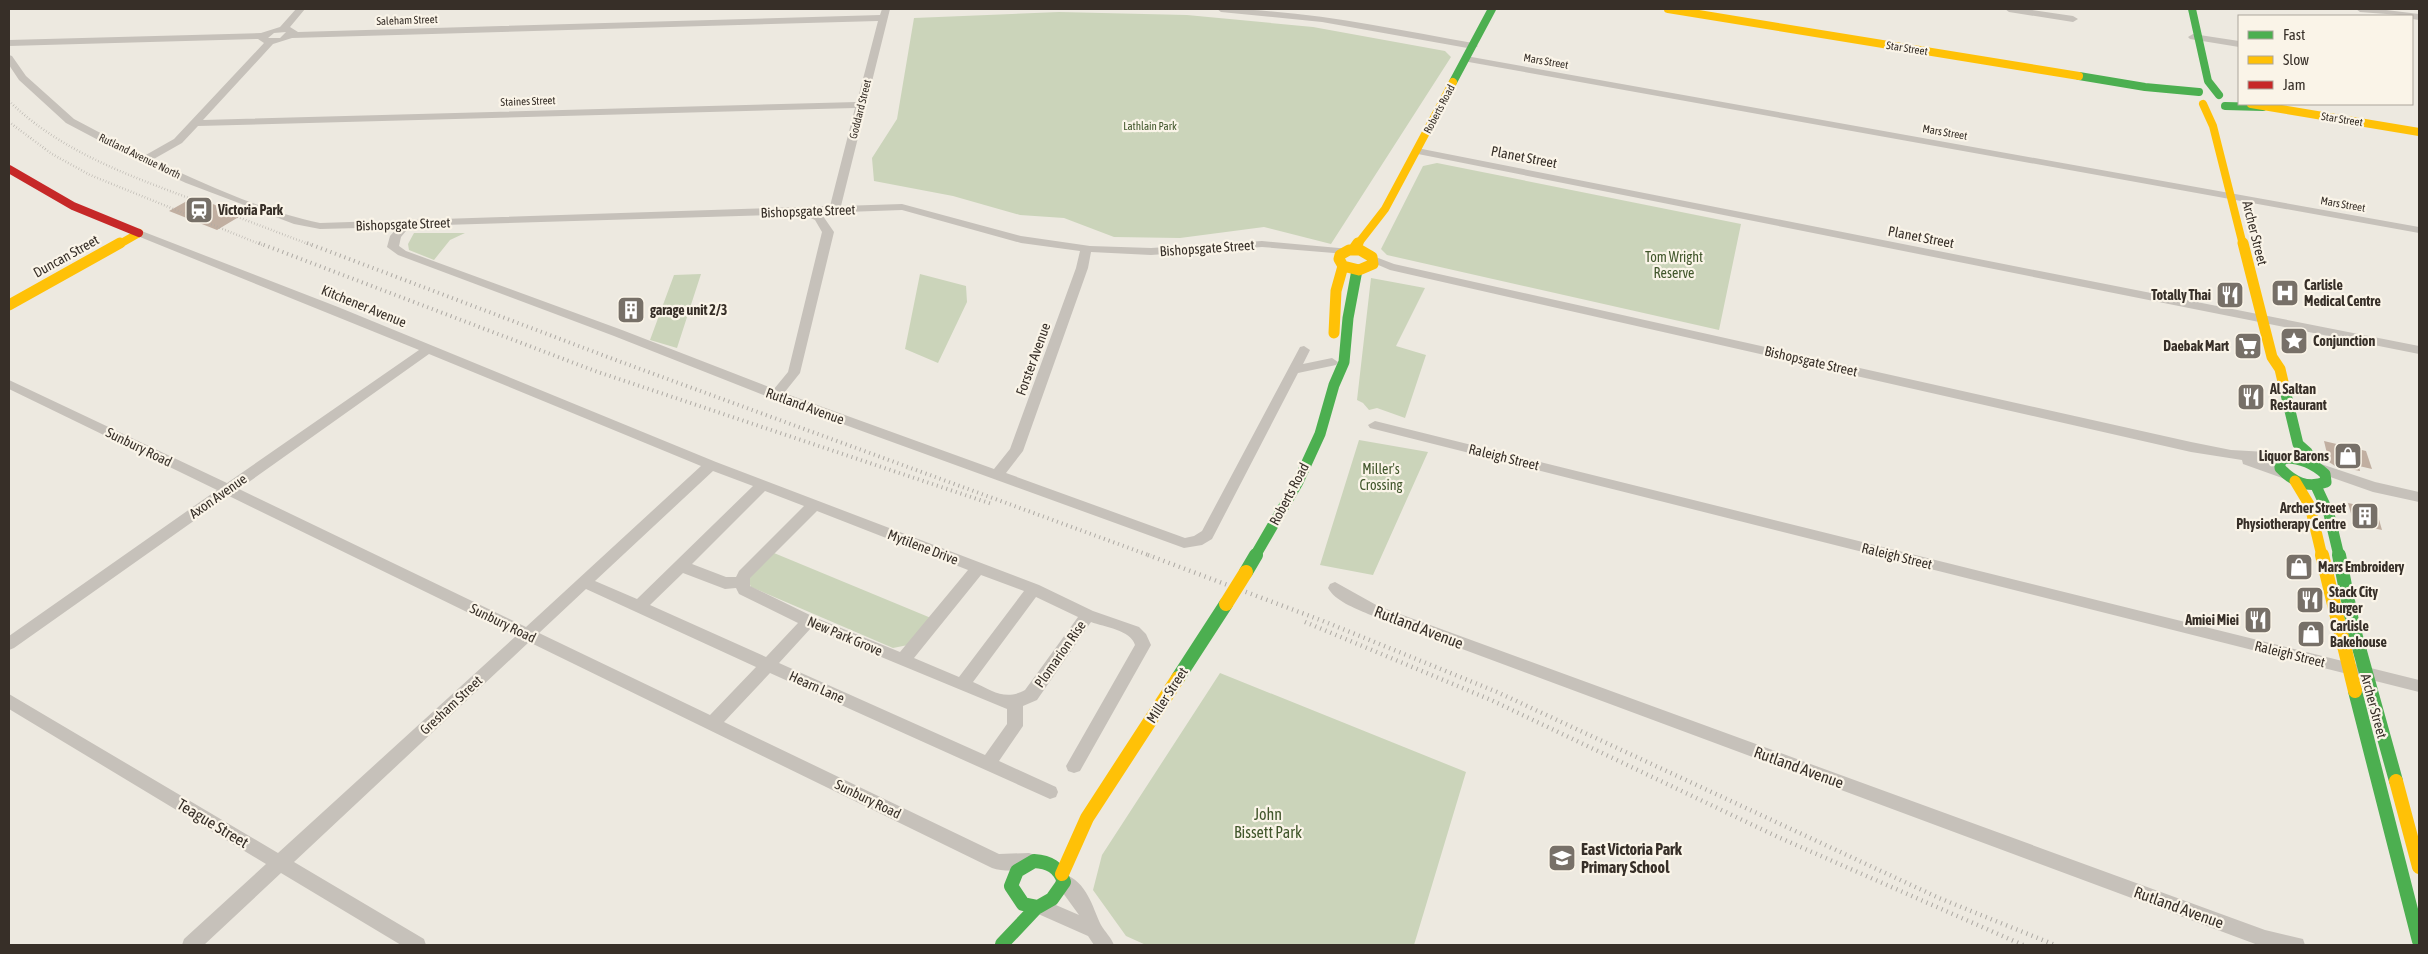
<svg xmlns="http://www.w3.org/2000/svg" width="2428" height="954" viewBox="0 0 2428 954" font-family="'Asap Condensed',sans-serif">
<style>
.green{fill:#cbd4ba}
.building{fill:#c1afa1}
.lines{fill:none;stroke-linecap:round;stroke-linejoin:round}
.street{fill:#c6c1ba;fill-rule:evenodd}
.fast-far2{stroke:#4caf50;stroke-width:8}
.fast-far1{stroke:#4caf50;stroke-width:11}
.fast{stroke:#4caf50;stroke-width:14}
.slow-far2{stroke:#ffc107;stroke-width:8}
.slow-far1{stroke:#ffc107;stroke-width:11}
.slow{stroke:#ffc107;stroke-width:14}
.jam{stroke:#c62828;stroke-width:8}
.rail-far2{stroke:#aeaaa4;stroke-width:2.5;stroke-dasharray:0.5 2.5;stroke-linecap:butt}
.rail-far1{stroke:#aeaaa4;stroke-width:4;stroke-dasharray:1 4;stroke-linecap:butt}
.rail{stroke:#aeaaa4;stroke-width:4.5;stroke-dasharray:1 4.5;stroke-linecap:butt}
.slow-bridge{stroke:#ffc107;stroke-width:14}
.labels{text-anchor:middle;stroke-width:4.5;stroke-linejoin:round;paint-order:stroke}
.far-street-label{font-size:11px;fill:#372f28;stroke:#faf4e8}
.far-park-label{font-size:11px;fill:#41562b;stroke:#faf4e8}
.street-label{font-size:14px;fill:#372f28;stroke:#faf4e8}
.poi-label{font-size:14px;font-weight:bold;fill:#372f28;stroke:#faf4e8;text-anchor:start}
.park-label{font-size:14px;fill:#41562b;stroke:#faf4e8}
.near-street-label{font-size:16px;fill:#372f28;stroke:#faf4e8}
.near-park-label{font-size:16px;fill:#41562b;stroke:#faf4e8}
.near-poi-label{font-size:16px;font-weight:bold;fill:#372f28;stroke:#faf4e8;text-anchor:start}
</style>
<rect width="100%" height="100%" fill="#ede9e0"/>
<path class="green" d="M1059,12L1187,15L1313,27L1445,51L1451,57L1331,244L1264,227L1180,238L1114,237L1064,218L1020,215L953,196L874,181L872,158L897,119L914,18Z
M1437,163L1741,224L1719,330L1387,255L1381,249L1423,166Z
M414,233H465L450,240L434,260L409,250L408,244Z
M701,274L677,348L650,340L674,275Z
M920,274L966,286L967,302L938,363L905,349Z
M1371,278L1425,288L1396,346L1426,355L1405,418L1377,408L1369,410L1363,403L1357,400Z
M1359,440L1428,452L1373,575L1320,565Z
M774,553L931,618L908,645L893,648L751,587L749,582L750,577Z
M1220,673L1466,772L1414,945H1146L1126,936L1093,890L1102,855Z"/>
<path class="building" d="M194,197L242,215L217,230L169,211Z
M2324,441L2366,451L2372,469L2359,466L2360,471L2335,466L2329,462Z
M2348,503L2376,509L2382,530L2354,524Z"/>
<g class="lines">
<path class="street" d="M296,9H305L290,27L298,32L880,15L882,9H890L841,206L902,204L1021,236L1090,246L1151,248L1262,241L1350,249V253L1346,254L1262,247L1151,255L1091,252L1088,268L1023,451L1006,473L1185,538L1194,536L1202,531L1300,347L1304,346L1310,350L1303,364L1332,358L1338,362L1336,365L1298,373L1212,539L1202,545L1184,548L771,398L614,336L398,255L387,247L390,236L398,227L320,229L294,224L186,183L140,162L66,123L19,80L9,65V55L12,56L26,76L74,119L144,156L174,139L264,43L258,39L9,46V40L261,33L280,27ZM878,21L857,102L203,120L273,44L292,38ZM286,32L280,38H268L274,33ZM855,108L830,206L320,223C265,212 203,183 152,160L182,143L198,126ZM902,210L1021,243L1080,251L1076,268L1010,449L994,469L784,393L800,373L834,232L823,216L818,213ZM802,214L815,220L822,232L788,372L774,389L622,330L406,251L399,246L401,237L410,226Z
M1217,9C1303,9 1388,28 1473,43L1478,46L1473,49L1322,22L1221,12Z
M2005,9H2025L2073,16L2078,19L2073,22L2009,12Z
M2356,9H2378L2419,14V20L2412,19V16L2360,12Z
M2193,34L2239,41V47L2190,39L2188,37Z
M1466,56L2419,227V233L1463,61L1461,59Z
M1417,148L2419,346V354L1413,153V149Z
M139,230L338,307L716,462L1039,585L1093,611L1139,627L1146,634L1151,645L1080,771L1074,773L1068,771L1066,766L1135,645C1131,630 1104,627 1091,622L1037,700L1023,706V726L999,761L1056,787L1058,792L1056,797L1050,799L770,673L724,722L999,854L1029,853L1035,855L1038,861L1035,867C1023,871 1004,872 992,868L529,642L294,862L424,939L426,945H401L281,873L204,945H182L184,939L266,864L9,709V694L278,853L516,636L229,496L14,648L9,650V636L217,490L9,389V380L227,483L419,350L135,235V231ZM429,354L701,466L526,627L239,489ZM713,471L753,486L637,599L595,581ZM765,491L804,506L739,571L736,577H726L692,564ZM817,511L968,570L900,652L814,617L750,586V578ZM683,573L725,589L736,588L739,594L798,623L766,657L650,605ZM981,575L1024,591L959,677L914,658ZM586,589L756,667L710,715L539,633ZM1036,597L1078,617L1025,690C1005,701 993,691 973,682ZM811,628L1007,709V724L985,755L779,663Z
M1373,256L1394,264L2191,442L2231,450L2285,453L2292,458L2290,461L2264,462L2290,471L2292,474L2285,479L2243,464L2242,460L2191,452L1390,270L1369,261L1367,259Z
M1375,421L2419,680V692L1370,428L1368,425Z
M2321,464L2375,482L2419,492V502L2373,492L2316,472L2314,469Z
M1335,582L1378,606L2265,930L2303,939L2305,945H2258L1368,614C1355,608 1335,601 1328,588L1330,584Z
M1064,874C1087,882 1092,906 1101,925C1105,932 1111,937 1114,945H1094L1088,936L1036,913L1033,907L1036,901L1042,899L1079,915L1055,882L1058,876Z"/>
<path class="fast-far2" d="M2192,9L2208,81L2219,95
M2079,76L2145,87L2199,92
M1453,82L1492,9
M2225,106L2263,107"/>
<path class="fast-far1" d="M2284,386L2298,444L2307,452L2312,463
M2285,458C2301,458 2313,463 2325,474L2326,482C2307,489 2293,482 2280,468V462Z
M2316,486L2329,514L2339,556
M1255,556L1298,482L1320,434L1334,385L1344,362L1348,318L1357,270"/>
<path class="fast" d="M2339,555L2353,626L2396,781
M1246,572L1256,555
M1178,678L1226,604
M2355,691L2419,941
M1034,861C1049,862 1059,867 1064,882L1052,899L1038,907L1023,904L1011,886L1017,871Z
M1002,944L1037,907"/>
<path class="slow-far2" d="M1668,9L2079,76
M2203,104L2213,126L2243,245
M2251,104L2419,132
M118,245L139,233
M1357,245L1385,209L1453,82"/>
<path class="slow-far1" d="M2243,243L2272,357L2280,369L2284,386
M1349,250H1360L1372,257L1373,264L1359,270L1343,266L1339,259L1340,255Z
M1353,250L1358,243
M9,305L120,243
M1334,333L1336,291L1343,266
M2295,481L2310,506L2322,556"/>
<path class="slow" d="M2322,555L2355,691
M2396,781L2419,867
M1062,874L1087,818L1178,678"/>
<path class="jam" d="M9,169L73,206L139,233"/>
<path class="rail-far2" d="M9,101C58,149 122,173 186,197C227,213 269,229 311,245
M9,122L52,154L90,175L262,245"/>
<path class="rail-far1" d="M259,243L595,371L992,504
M307,243L613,359L1151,556"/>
<path class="rail" d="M1148,555L1323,621L1497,692L1939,898L2055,945
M1305,622L1491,700L1778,837L2023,945"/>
<path class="slow-bridge" d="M1226,604L1246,572"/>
</g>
<defs>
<symbol id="station-square" viewBox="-11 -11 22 22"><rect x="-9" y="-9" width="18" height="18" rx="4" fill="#777068" stroke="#faf4e8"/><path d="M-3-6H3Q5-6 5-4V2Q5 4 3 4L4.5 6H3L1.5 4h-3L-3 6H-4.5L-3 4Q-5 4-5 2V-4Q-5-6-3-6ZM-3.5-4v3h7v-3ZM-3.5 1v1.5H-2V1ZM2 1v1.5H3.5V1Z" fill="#fff"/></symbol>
<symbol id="hospital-square" viewBox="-11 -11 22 22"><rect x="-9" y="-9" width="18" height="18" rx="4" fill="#777068" stroke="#faf4e8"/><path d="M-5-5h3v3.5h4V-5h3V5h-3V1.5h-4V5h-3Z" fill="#fff"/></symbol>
<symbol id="restaurant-square" viewBox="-11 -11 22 22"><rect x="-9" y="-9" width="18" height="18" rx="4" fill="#777068" stroke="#faf4e8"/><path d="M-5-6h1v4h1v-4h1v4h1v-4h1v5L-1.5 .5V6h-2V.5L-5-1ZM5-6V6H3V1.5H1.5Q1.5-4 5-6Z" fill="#fff"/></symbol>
<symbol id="building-square" viewBox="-11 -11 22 22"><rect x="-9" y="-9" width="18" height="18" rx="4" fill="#777068" stroke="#faf4e8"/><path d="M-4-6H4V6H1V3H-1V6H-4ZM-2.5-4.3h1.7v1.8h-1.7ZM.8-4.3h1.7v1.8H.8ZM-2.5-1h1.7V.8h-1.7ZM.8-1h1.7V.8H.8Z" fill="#fff"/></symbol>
<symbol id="sight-square" viewBox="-11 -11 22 22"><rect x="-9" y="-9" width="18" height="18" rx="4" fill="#777068" stroke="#faf4e8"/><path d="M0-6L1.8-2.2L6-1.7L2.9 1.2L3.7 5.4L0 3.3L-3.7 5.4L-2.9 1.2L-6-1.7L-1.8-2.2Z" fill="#fff"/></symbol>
<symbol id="supermarket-square" viewBox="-11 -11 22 22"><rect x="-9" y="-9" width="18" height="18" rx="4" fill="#777068" stroke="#faf4e8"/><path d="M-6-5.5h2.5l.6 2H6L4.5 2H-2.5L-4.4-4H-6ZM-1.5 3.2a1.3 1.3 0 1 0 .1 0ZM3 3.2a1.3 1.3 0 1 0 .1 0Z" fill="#fff"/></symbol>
<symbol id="shop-square" viewBox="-11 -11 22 22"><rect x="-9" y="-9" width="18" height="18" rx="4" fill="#777068" stroke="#faf4e8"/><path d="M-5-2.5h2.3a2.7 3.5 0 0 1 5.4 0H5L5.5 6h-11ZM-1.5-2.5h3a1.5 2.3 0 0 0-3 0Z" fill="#fff"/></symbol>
<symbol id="school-square" viewBox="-11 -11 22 22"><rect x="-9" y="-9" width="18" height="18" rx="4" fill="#777068" stroke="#faf4e8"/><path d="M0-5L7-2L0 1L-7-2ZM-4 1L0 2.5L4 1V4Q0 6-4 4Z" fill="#fff"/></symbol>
</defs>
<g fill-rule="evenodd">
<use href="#station-square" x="183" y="194" width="32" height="32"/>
<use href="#hospital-square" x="2269" y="277" width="32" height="32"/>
<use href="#restaurant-square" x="2214" y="279" width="32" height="32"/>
<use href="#building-square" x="615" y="294" width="32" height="32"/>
<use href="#sight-square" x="2278" y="325" width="32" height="32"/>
<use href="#supermarket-square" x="2232" y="330" width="32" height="32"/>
<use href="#restaurant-square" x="2235" y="381" width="32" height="32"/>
<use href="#shop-square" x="2332" y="440" width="32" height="32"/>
<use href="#building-square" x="2349" y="500" width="32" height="32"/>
<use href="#shop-square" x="2283" y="551" width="32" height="32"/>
<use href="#restaurant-square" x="2294" y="584" width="32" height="32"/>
<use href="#restaurant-square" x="2242" y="604" width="32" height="32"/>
<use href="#shop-square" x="2295" y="618" width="32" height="32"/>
<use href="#school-square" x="1546" y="842" width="32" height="32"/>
</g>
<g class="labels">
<g class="far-street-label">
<text transform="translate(407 20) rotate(-2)" y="4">Saleham Street</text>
<text transform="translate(1907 48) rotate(9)" y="4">Star Street</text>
<text transform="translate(1546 61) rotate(10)" y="4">Mars Street</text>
<text transform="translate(528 101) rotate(-2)" y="4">Staines Street</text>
<text transform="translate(860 109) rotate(-76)" y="4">Goddard Street</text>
<text transform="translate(1439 109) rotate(-62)" y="4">Roberts Road</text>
<text transform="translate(2342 119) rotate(9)" y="4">Star Street</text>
<text transform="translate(1945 132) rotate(10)" y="4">Mars Street</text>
<text transform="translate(140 156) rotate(26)" y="4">Rutland Avenue North</text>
<text transform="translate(2343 204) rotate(10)" y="4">Mars Street</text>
</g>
<g class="far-park-label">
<text x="1150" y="130">Lathlain Park</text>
</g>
<g class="street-label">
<text transform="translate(1524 157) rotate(11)" y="5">Planet Street</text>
<text transform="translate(808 211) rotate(-2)" y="5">Bishopsgate Street</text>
<text transform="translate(403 224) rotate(-2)" y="5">Bishopsgate Street</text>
<text transform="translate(2255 233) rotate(76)" y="5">Archer Street</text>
<text transform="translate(1921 237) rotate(11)" y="5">Planet Street</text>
<text transform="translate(1207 248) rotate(-4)" y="5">Bishopsgate Street</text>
<text transform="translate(66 256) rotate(-29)" y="5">Duncan Street</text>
<text transform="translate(364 306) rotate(22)" y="5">Kitchener Avenue</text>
<text transform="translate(1033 359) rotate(-70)" y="5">Forster Avenue</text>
<text transform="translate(1811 361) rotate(13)" y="5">Bishopsgate Street</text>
<text transform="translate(805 406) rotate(20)" y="5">Rutland Avenue</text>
<text transform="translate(139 447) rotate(26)" y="5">Sunbury Road</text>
<text transform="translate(1504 457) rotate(14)" y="5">Raleigh Street</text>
<text transform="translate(1289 494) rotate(-62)" y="5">Roberts Road</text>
<text transform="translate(218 496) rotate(-35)" y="5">Axon Avenue</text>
<text transform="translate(923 547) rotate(21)" y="5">Mytilene Drive</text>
<text transform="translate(1897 556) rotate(14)" y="5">Raleigh Street</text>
<text transform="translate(503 623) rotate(26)" y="5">Sunbury Road</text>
<text transform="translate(845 636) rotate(23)" y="5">New Park Grove</text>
<text transform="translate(1060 654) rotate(-55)" y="5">Plomarion Rise</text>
<text transform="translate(2290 654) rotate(14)" y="5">Raleigh Street</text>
<text transform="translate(817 687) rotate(24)" y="5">Hearn Lane</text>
<text transform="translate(1167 695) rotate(-57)" y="5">Miller Street</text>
<text transform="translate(451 705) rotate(-43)" y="5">Gresham Street</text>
<text transform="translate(2374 706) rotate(75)" y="5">Archer Street</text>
<text transform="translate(868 799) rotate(26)" y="5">Sunbury Road</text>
</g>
<g class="poi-label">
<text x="218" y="215">Victoria Park</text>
<text x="2304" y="290">Carlisle<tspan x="2304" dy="16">Medical Centre</tspan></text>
<text x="2211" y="300" text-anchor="end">Totally Thai</text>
<text x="650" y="315">garage unit 2/3</text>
<text x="2313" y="346">Conjunction</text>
<text x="2229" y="351" text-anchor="end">Daebak Mart</text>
<text x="2270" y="394">Al Saltan<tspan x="2270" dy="16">Restaurant</tspan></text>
<text x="2329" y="461" text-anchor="end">Liquor Barons</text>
<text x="2346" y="513" text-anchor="end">Archer Street<tspan x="2346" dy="16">Physiotherapy Centre</tspan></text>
<text x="2318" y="572">Mars Embroidery</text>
<text x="2329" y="597">Stack City<tspan x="2329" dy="16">Burger</tspan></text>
<text x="2239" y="625" text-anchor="end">Amiei Miei</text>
<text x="2330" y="631">Carlisle<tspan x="2330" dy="16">Bakehouse</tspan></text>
</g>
<g class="park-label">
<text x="1674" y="262">Tom Wright<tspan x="1674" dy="16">Reserve</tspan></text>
<text x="1381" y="474">Miller's<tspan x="1381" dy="16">Crossing</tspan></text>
</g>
<g class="near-street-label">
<text transform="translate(1419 627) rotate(21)" y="6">Rutland Avenue</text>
<text transform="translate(1799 767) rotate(20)" y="6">Rutland Avenue</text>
<text transform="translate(213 823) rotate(31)" y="6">Teague Street</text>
<text transform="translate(2179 907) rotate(20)" y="6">Rutland Avenue</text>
</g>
<g class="near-park-label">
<text x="1268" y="820">John<tspan x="1268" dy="18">Bissett Park</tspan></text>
</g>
<g class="near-poi-label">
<text x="1581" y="855">East Victoria Park<tspan x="1581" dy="18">Primary School</tspan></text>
</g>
</g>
<rect width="2428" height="954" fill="none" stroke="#372f28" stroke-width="20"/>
<rect x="2238" y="15" width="175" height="90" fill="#faf4e8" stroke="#aca59b"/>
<rect x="2248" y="31" width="25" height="8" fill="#4caf50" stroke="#aca59b"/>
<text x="2283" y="40" font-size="15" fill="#372f28">Fast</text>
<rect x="2248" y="56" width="25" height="8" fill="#ffc107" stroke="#aca59b"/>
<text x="2283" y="65" font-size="15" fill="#372f28">Slow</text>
<rect x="2248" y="81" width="25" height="8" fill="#c62828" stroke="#aca59b"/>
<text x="2283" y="90" font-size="15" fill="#372f28">Jam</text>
</svg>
